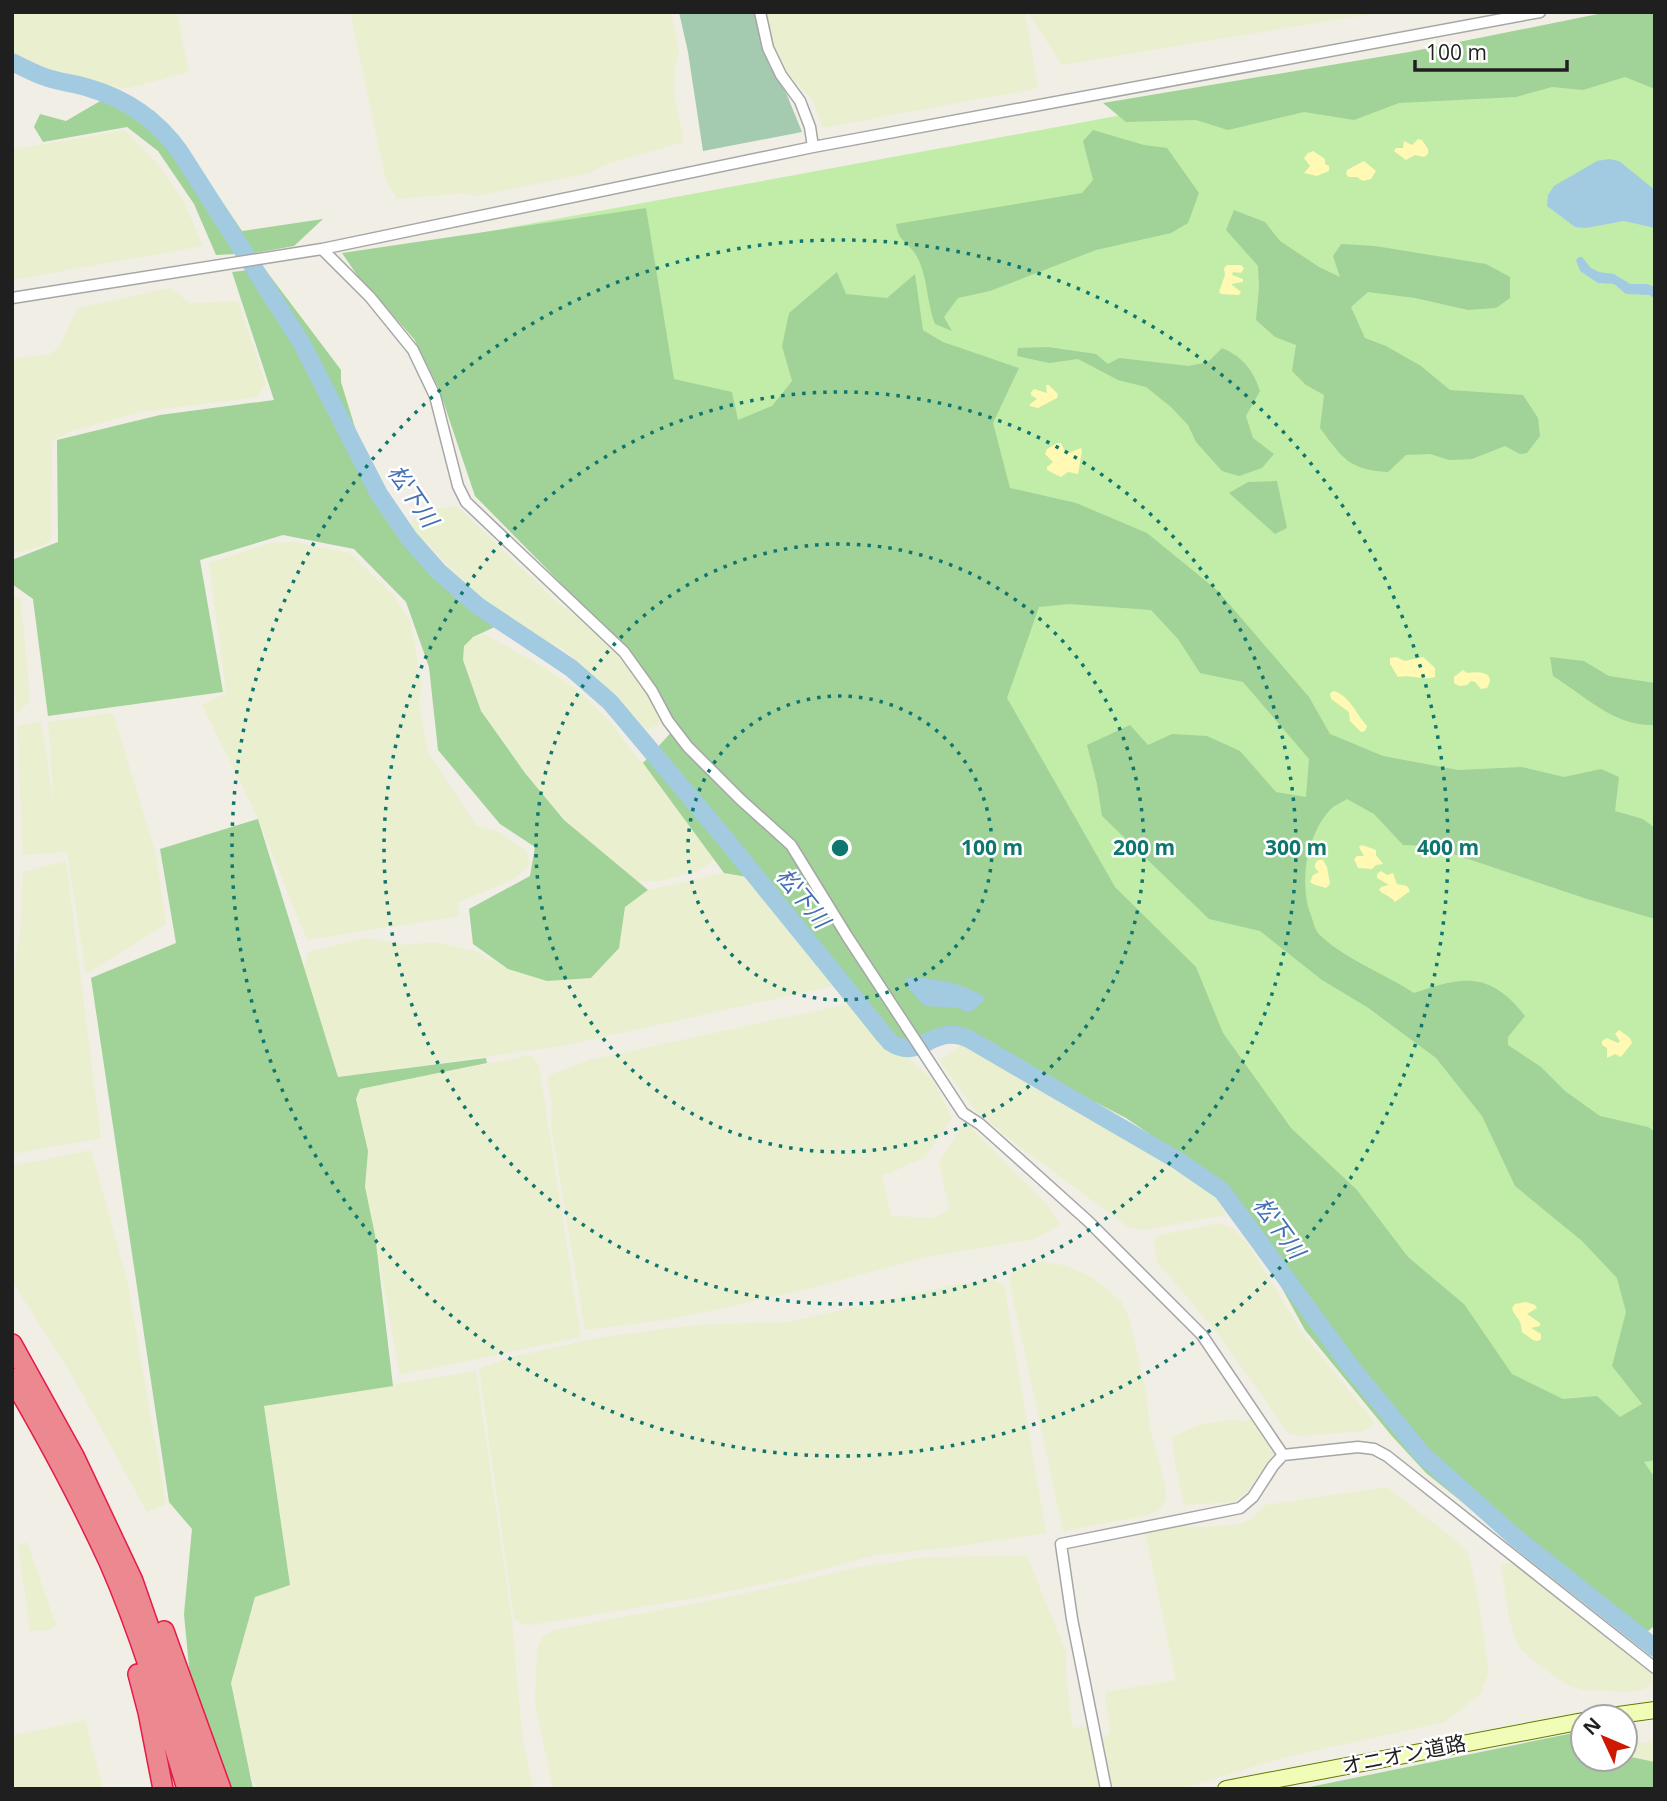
<svg xmlns="http://www.w3.org/2000/svg" width="1667" height="1801" viewBox="0 0 1667 1801" font-family="'Open Sans','Noto Sans JP',sans-serif">
<style>
.farmland{fill:#eaf0cf}
.grass{fill:#c2eda8}
.forest{fill:#a1d297;fill-rule:evenodd}
.sand{fill:#fff9b4}
.cemetery{fill:#a4cbaf}
.water{fill:#a2cbe1}
.lines{fill:none;stroke-linecap:round;stroke-linejoin:round}
.river{stroke:#a2cbe1;stroke-width:18}
.street-casing{stroke:#a6a6a6;stroke-width:13}
.secondary-casing{stroke:#607c00;stroke-width:18}
.highway-casing{stroke:#e61a48;stroke-width:22}
.street{stroke:#fff;stroke-width:10}
.secondary{stroke:#f1fdb6;stroke-width:16}
.highway{stroke:#ec888f;stroke-width:19}
.ring{fill:none;stroke:#0f766e;stroke-width:3.5;stroke-dasharray:3.5 7}
.labels{text-anchor:middle;stroke-width:5;stroke-linejoin:round;paint-order:stroke}
.street-label{font-size:21px;fill:#1f1f1f;stroke:#fff}
.water-label{font-size:23px;font-style:italic;fill:#4570b5;stroke:#fff}
.centre{fill:#0f766e;stroke:#fff;stroke-width:3.5}
.ring-label{font-size:21px;text-anchor:middle;font-weight:bold;fill:#0f766e;stroke:#fff;stroke-width:5;stroke-linejoin:round;paint-order:stroke}
</style>
<rect width="100%" height="100%" fill="#f0eee5"/>
<path class="farmland" d="M12,12H177L189,72L129,88L104,87L48,74L12,58Z
M350,12H671L679,52L675,66L674,95L684,142L604,165L590,173L477,196L463,193L397,199L386,181Z
M765,12H1025L1038,88L823,128L812,99L787,73L775,53Z
M1030,12H1384L1062,65L1030,16Z
M124,130L157,163L184,202L203,246L12,280V150Z
M170,288L190,303L238,301L266,384L257,397L141,412L71,431L52,442L51,539L42,546L15,553L12,527V360L22,357L48,355L60,347L77,308Z
M457,506L557,602L612,643L652,699L662,721L658,725L647,730L606,687L564,650L507,622L485,603L411,528V523L415,517L424,511Z
M293,542L350,553L394,596L410,621L422,683L419,702L428,753L476,825L501,833L526,851L530,864L514,879L457,903L459,916L307,940L257,816L202,705L226,693L209,563L270,543Z
M12,595L21,599L30,701L17,714L12,663Z
M484,634L542,666L579,691L613,725L635,756L643,763L715,859L698,871L660,881H637L564,820L525,773L481,711L463,660L464,646L473,637Z
M113,713L156,854L166,924L86,974L67,852L23,855L17,726L41,721L54,806L48,722Z
M66,861L101,1138L12,1154V985L20,932L23,872Z
M724,873L746,877L833,986L562,1046L338,1077L304,967L308,952L366,938L406,945L433,942L475,951L508,969L619,948L625,907L648,890Z
M848,1004L878,1042L905,1055L933,1080L952,1118L924,1158L882,1176L891,1216L934,1218L949,1210L939,1162L965,1121L1050,1208L1060,1225L1034,1239L926,1257L811,1288L720,1309L665,1320L585,1330L551,1125L552,1105L547,1076L589,1060Z
M964,1043L1183,1172L1207,1190L1220,1203L1226,1215L1144,1230L1128,1227L1008,1138L972,1106L940,1061Z
M531,1055L539,1065L581,1337L400,1375L365,1187L368,1151L356,1099L360,1089Z
M91,1150L127,1279L166,1504L147,1512L74,1379L12,1281V1166Z
M1220,1223L1235,1230L1248,1244L1301,1331L1375,1423L1364,1431L1300,1436L1289,1434L1218,1334L1157,1262L1154,1242L1160,1235Z
M1041,1261L1067,1266L1093,1278L1121,1301L1130,1320L1146,1392L1150,1429L1166,1488V1500L1159,1510L1149,1515L1063,1531L1009,1280L1013,1270Z
M993,1280L1004,1284L1046,1533L954,1547L876,1555L783,1580L700,1597L530,1625L522,1624L514,1619L479,1369L508,1358L597,1338L693,1325L788,1322L952,1285Z
M476,1371L512,1620L522,1735L533,1789H256L246,1763L231,1683L255,1597L290,1585L264,1406Z
M1254,1417L1276,1452L1248,1490L1234,1502L1184,1505L1175,1463L1172,1436L1203,1424L1226,1420L1246,1421Z
M1387,1487L1458,1542L1468,1552L1477,1592L1489,1672L1481,1693L1445,1722L1282,1758L1180,1789H1110L1102,1739L1111,1732L1105,1702L1106,1692L1176,1680L1145,1531L1169,1526L1203,1527L1240,1524L1251,1519L1265,1505Z
M27,1542L56,1625L49,1630L30,1631L18,1546Z
M1027,1556L1066,1652V1678L1073,1728L1087,1726L1102,1789H553L535,1704L537,1649L543,1636L555,1630L733,1596L860,1567L927,1557Z
M1501,1563L1515,1564L1647,1669L1655,1677V1680L1647,1688L1633,1692L1584,1690L1565,1684L1534,1661L1518,1646L1509,1619Z
M85,1720L103,1789H12V1736Z
M1627,1740L1642,1743L1655,1740V1762L1631,1757L1625,1753V1742Z"/>
<path class="grass" d="M1655,17V1542L1566,1474L721,455L360,255Z"/>
<path class="forest" d="M1608,12H1655V89L1625,77L1583,90L1552,87L1516,97L1399,103L1354,120L1304,112L1228,130L1196,120L1126,122L1103,103L1409,52Z
M107,97L154,111L204,175L242,231L323,219L294,246L255,253L216,255L194,204L158,151L127,127L43,142L34,127L40,114L66,121Z
M1093,130L1144,145L1167,148L1199,193L1188,223L1171,233L1096,250L990,291L958,298L944,317L952,331L935,324C926,301 928,272 914,252C905,240 898,240 896,224L1082,193L1093,180L1083,141Z
M646,208L674,379L732,392L738,420L772,406L792,381L782,346L789,313L837,272L846,294L887,298L915,274L923,330L943,342L1019,368L993,423L1010,488L1076,503L1147,533L1218,591L1309,697L1330,734L1383,756L1458,770L1522,767L1564,777L1601,769L1619,777L1615,811L1643,819L1655,828V919L1584,898L1430,846L1403,845L1374,814L1347,799C1343,802 1337,804 1333,807C1306,832 1298,886 1312,918C1314,925 1316,933 1322,937C1347,960 1385,974 1414,993C1463,976 1490,971 1525,1016L1508,1037V1045L1541,1067L1565,1091L1600,1116L1648,1127L1655,1132V1460L1644,1462L1655,1478V1625L1636,1642L1426,1473L1391,1435L1305,1330L1225,1185L1126,1118L950,1027L905,1055L878,1042L747,877L724,873L643,763L677,726L604,627L475,496L439,389L414,339L357,275L342,253ZM1069,604L1151,610L1178,639L1200,673L1243,682L1309,759L1306,797L1276,792L1240,751L1207,736L1172,734L1148,745L1130,725L1087,745L1097,784L1102,816L1209,919L1260,931L1322,980L1367,1007L1436,1058L1482,1116L1515,1186L1582,1241L1617,1278L1626,1312L1612,1366L1642,1404L1620,1417L1597,1396L1563,1399L1512,1374L1464,1304L1408,1257L1357,1190L1291,1128L1223,1033L1196,967L1115,887L1007,698L1039,607Z
M1234,210L1265,222L1280,241L1319,267L1340,277L1333,256L1341,244L1375,246L1486,264L1510,277V298L1496,308L1468,310L1415,298L1368,292L1351,307L1365,338L1386,346L1421,366L1450,390L1523,395L1538,418L1540,436L1527,453L1520,454L1505,446L1472,459L1449,460L1430,454L1406,455L1388,472C1348,470 1342,457 1320,428L1324,395L1306,385L1292,371L1296,345L1275,337L1256,320L1259,287L1258,266L1226,230Z
M264,268L341,370V382L360,444L391,516L499,625L473,637L464,646L463,660L481,711L525,773L564,820L648,890L625,907L619,948L591,978L547,981L508,969L473,944L469,909L530,876L535,847L500,824L438,750L429,667L406,602L354,549L283,535L200,560L223,692L48,716L33,599L12,584V560L58,542L57,440L160,415L274,400L232,272Z
M1048,347L1096,354L1108,364L1119,358L1189,366L1208,362L1222,348C1243,357 1253,370 1260,391L1246,416L1253,438L1274,454L1262,468L1239,476L1222,471L1196,442L1188,425L1171,407L1146,387L1118,380L1078,359L1049,363L1017,356L1018,348Z
M1277,481L1287,528L1275,534L1229,493L1248,482Z
M1550,657L1584,661L1609,676L1655,683V725C1615,727 1585,696 1553,676Z
M258,819L338,1077L486,1058L487,1063L360,1089L356,1099L368,1151L365,1187L375,1235L393,1386L264,1406L290,1585L255,1597L231,1683L253,1789H227L190,1677L184,1614L192,1529L169,1502L91,978L176,943L160,849Z
M1583,1731V1759H1625V1753L1631,1757L1655,1762V1789H1300Z"/>
<path class="sand" d="M1418,139L1422,140L1428,149V154L1424,157L1415,155L1406,160L1394,151L1396,148H1403L1404,141L1412,145Z
M1313,151L1325,159V164L1329,166V171L1317,176L1304,173L1310,166L1304,158L1308,153Z
M1364,161L1376,171L1371,179L1363,181L1357,177H1349L1346,174L1347,170Z
M1227,265H1241L1244,268L1241,273L1233,272L1232,275L1243,279V282L1231,284L1241,292L1239,295L1221,294L1219,292L1225,275L1224,268Z
M1046,385H1049L1058,394L1057,398L1038,408L1030,406V404L1037,399L1031,395V392L1034,389L1047,393Z
M1057,443H1061L1066,454L1081,448L1082,451L1078,474L1068,472L1061,477L1047,470V467L1053,462L1045,454L1047,449Z
M1396,657L1405,661L1423,657L1435,668V677C1424,681 1411,674 1398,677L1390,664V658Z
M1463,670L1467,673C1479,671 1497,672 1487,688L1481,689L1475,682L1471,681L1467,685L1459,686L1454,683V677Z
M1334,691C1350,696 1356,714 1367,726L1365,731L1361,732L1350,721L1349,712L1331,699L1330,693Z
M1362,845L1376,850V855L1383,864L1376,865L1372,869L1358,868L1354,859L1357,856H1364L1359,847Z
M1318,860H1323L1327,867L1330,884L1326,888L1313,884L1310,882L1313,875L1319,872L1315,868V864Z
M1381,871L1387,875L1393,873L1397,884L1407,886L1410,891L1395,902C1391,896 1385,896 1379,890L1381,887L1389,885L1377,878V874Z
M1619,1030L1630,1038L1632,1043L1621,1057L1615,1054L1607,1058V1048L1602,1045V1041L1607,1038L1618,1043L1620,1041L1615,1034Z
M1526,1302L1535,1305L1537,1308L1527,1314L1540,1323V1326L1531,1328L1541,1334V1339L1538,1341L1533,1340L1522,1332C1521,1317 1515,1318 1512,1308L1515,1304Z"/>
<path class="cemetery" d="M679,12H758L769,65L787,95L802,132L703,151L688,52Z"/>
<path class="water" d="M1609,159L1619,161L1655,190V228L1624,221L1586,228L1575,227L1547,206L1548,195L1554,186L1597,161Z
M1579,257H1582L1591,268L1599,272L1614,274L1630,284H1647L1655,287V299L1649,295L1626,294L1614,284L1598,283L1580,271L1576,260Z
M914,977C942,981 957,981 983,996L984,1000L972,1011L967,1012L958,1008L925,1006L909,989L905,979Z"/>
<g class="lines">
<path class="river" d="M12,62C22,67 32,72 42,76C57,82 74,83 89,88C127,99 157,120 180,152L301,342L379,494L409,538L438,571L478,606L571,668L610,702L722,835L890,1042C921,1063 932,1022 969,1039L1177,1160L1222,1191L1350,1366L1423,1455L1516,1538L1655,1648"/>
<defs>
<path id="street" d="M760,12L768,48L781,75L800,101L810,127L813,147
M322,249L370,297L413,350L435,396L458,486L466,502L624,652L652,691L668,721L688,747L740,799L791,845L847,936L963,1113L980,1124L1088,1221L1202,1335L1283,1455
M12,298L322,249L813,147L1540,12
M1106,1789L1072,1619L1061,1544L1240,1508L1253,1497L1273,1466L1283,1455L1358,1447L1374,1449L1387,1456L1655,1668"/>
<path id="secondary" d="M1604,1717L1655,1710
M1226,1789L1583,1721"/>
<path id="highway" d="M12,1344L74,1456L133,1581L180,1716L201,1789
M12,1378C47,1438 80,1499 109,1562C141,1635 164,1713 187,1789
M164,1631L221,1789
M138,1674L148,1712L163,1789"/>
</defs>
<use href="#street" class="street-casing"/>
<use href="#secondary" class="secondary-casing"/>
<use href="#highway" class="highway-casing"/>
<use href="#street" class="street"/>
<use href="#secondary" class="secondary"/>
<use href="#highway" class="highway"/>
</g>
<g class="ring">
<circle cx="840" cy="848" r="152"/>
<circle cx="840" cy="848" r="304"/>
<circle cx="840" cy="848" r="456"/>
<circle cx="840" cy="848" r="608"/>
</g>
<g class="labels">
<g class="street-label">
<text transform="translate(1404 1755) rotate(-11)" y="7">オニオン道路</text>
</g>
<g class="water-label">
<text transform="translate(413 496) rotate(56)" y="8">松下川</text>
<text transform="translate(803 898) rotate(51)" y="8">松下川</text>
<text transform="translate(1279 1228) rotate(54)" y="8">松下川</text>
</g>
</g>
<circle cx="840" cy="848" r="10" class="centre"/>
<g class="ring-label">
<text x="992" y="855">100 m</text>
<text x="1144" y="855">200 m</text>
<text x="1296" y="855">300 m</text>
<text x="1448" y="855">400 m</text>
</g>
<rect width="1667" height="1801" fill="none" stroke="#1f1f1f" stroke-width="28"/>
<g transform="translate(1604 1738) rotate(314)"><circle r="33" fill="#ffffff" stroke="#a5a5a5" stroke-width="2"/>
<path d="M0-5L12 26L0 18L-12 26Z" fill="#ce1800"/>
<text y="-10" font-size="19" font-weight="bold" text-anchor="middle" fill="#1f1f1f">N</text>
</g>
<path d="M1415 60v10h152v-10" fill="none" stroke="#1f1f1f" stroke-width="3.5"/>
<text x="1426" y="60" font-size="21" fill="#1f1f1f" stroke="#ffffff" stroke-width="5" paint-order="stroke">100 m</text>
</svg>
